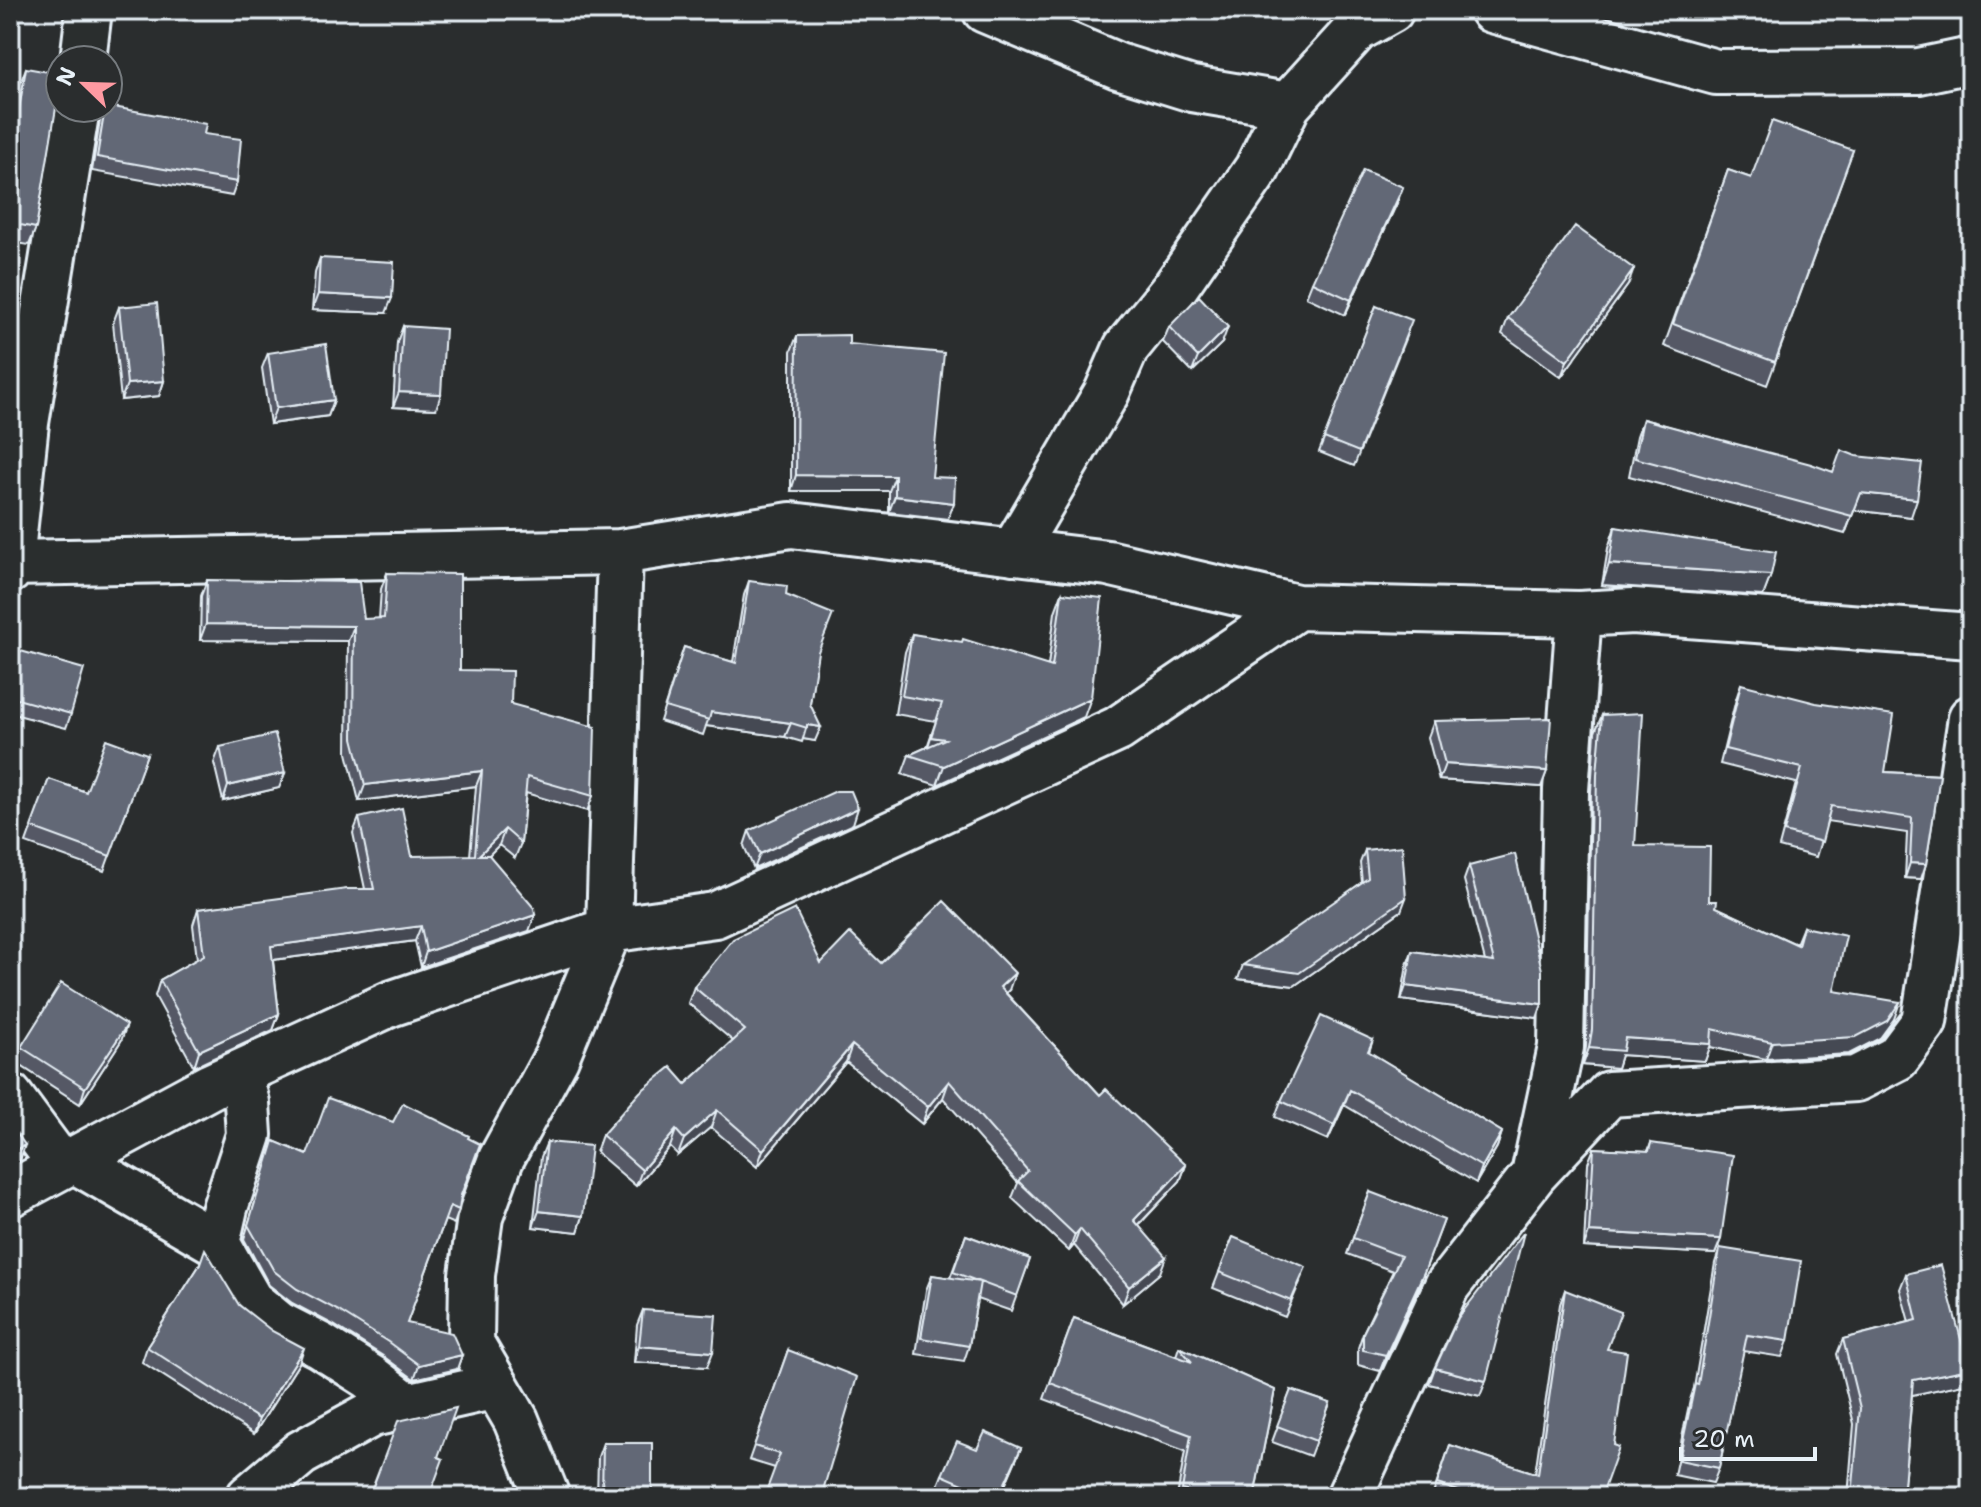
<svg xmlns="http://www.w3.org/2000/svg" width="1981" height="1507" viewBox="0 0 1981 1507" font-family="'Shantell Sans',sans-serif">
<style>
.lines{fill:none;stroke-linecap:round;stroke-linejoin:round}
.minor-casing{stroke:#e8f1f8;stroke-width:50}
.minor{stroke:#2a2d2e;stroke-width:44}
.wall{fill:#545965;stroke:#e8f1f8;stroke-width:2}
.shaded-wall{fill:#454853;stroke:#e8f1f8;stroke-width:2}
.building{fill:#626776;stroke:#e8f1f8;stroke-width:2}
</style>
<rect width="100%" height="100%" fill="#2a2d2e"/>
<filter id="ink" filterUnits="userSpaceOnUse"><feTurbulence type="fractalNoise" baseFrequency=".0125" numOctaves="2"/><feDisplacementMap in="SourceGraphic" scale="16" xChannelSelector="R" yChannelSelector="G"/><feConvolveMatrix kernelMatrix="1 2 1 2 8 2 1 2 1" color-interpolation-filters="sRGB"/></filter>
<g filter="url(#ink)">
<g class="lines">
<defs>
<path id="minor" d="M985,10L1118,66L1192,89L1288,105
M1492,10L1716,72L1919,71L1971,60
M83,60L89,10
M1013,552L1107,392L1126,348L1174,289L1257,169L1288,105L1357,29L1391,10
M10,563L620,552L791,525L1108,563L1297,607L1579,614L1633,611L1971,636
M10,570L26,423L77,108
M10,1096L61,1165
M72,1159L217,1243L250,1301L278,1324L321,1346L370,1377L409,1407
M1534,1174L1561,1047L1566,790L1579,614
M10,1194L211,1086L390,1004L609,930L715,915L1118,729L1297,607
M217,1243L225,1208L249,1135L247,1103L239,1073
M249,1497L301,1453L372,1414L496,1386
M547,1497L516,1420L471,1343L472,1275L480,1217L501,1159L556,1058L609,930L620,552
M1349,1497L1447,1286L1534,1174L1609,1094L1856,1079L1897,1058L1924,1022L1971,718"/>
</defs>
<use href="#minor" class="minor-casing"/>
<use href="#minor" class="minor"/>
</g>
<path class="wall" d="M26,68L58,91L36,228L29,245L10,242V137L19,86Z
M105,108L204,134L237,182L232,196L92,171L100,120Z
M1853,150L1767,385L1664,346L1728,170L1751,178Z
M1397,203L1345,315L1306,297L1312,282Z
M320,258L386,313L312,310L315,273Z
M1628,285L1561,377L1502,334L1508,318Z
M1376,306L1407,334L1354,466L1319,452Z
M119,307L164,381L159,396L121,400L113,323Z
M403,326L436,409L393,407L397,342Z
M1169,327L1222,343L1192,372L1163,342Z
M797,336L849,344L932,477L948,519L889,512V491H791V351Z
M268,353L334,400L328,416L270,424L262,368Z
M1643,419L1833,472L1856,456L1911,517L1854,510L1845,534L1629,476L1637,436Z
M1615,527L1771,575L1763,596L1602,585L1608,548Z
M387,573L460,670L511,704L593,796L587,811L526,793L521,843L515,858L499,845L489,855L529,931L421,967L415,941L273,960L279,1014L273,1030L194,1067L155,996L160,980L197,959L193,925L198,909L365,889L353,833L359,818L412,856H470L476,786L359,801L347,753L348,641L200,640L201,596L207,580L364,619H379L381,589Z
M749,581L786,595L817,654L810,704L815,741L803,739L802,742L785,737L706,726L703,735L660,721L684,647L733,662L744,595Z
M1062,593L1084,717L937,785L902,774L909,755L927,747L936,721L895,714L905,652L912,634L1048,666L1055,612Z
M10,648L71,714L66,728L10,713Z
M1741,684L1885,772L1940,775L1926,864L1921,879L1905,878L1907,833L1827,821L1816,857L1779,847L1796,783L1720,764L1736,699Z
M1602,715L1635,846L1716,907L1796,944L1803,927L1834,991L1894,1019L1880,1038L1849,1054L1766,1059L1710,1047L1705,1061L1621,1055L1617,1068L1583,1065L1586,1047L1591,791L1595,732Z
M1434,721L1547,771L1541,787L1439,780L1428,737Z
M220,747L285,773L279,788L223,801L214,763Z
M147,754L104,871L26,843L49,779L86,792Z
M853,824L754,869L744,846L749,831Z
M1365,850L1401,911L1294,986L1238,979L1362,882L1360,863Z
M1469,866L1537,1018L1401,1000L1407,965L1412,951L1485,961L1464,880Z
M821,963H881L1009,990L1006,993L1100,1095L1186,1165L1180,1181L1139,1225L1160,1273L1123,1304L1074,1245L1069,1251L1012,1198L1018,1183L943,1098L922,1124L846,1062L757,1167L711,1127L678,1155L670,1147L636,1186L596,1152L602,1135L686,1084L733,1041L688,1003L694,987Z
M1373,1040L1369,1052L1502,1132L1497,1147L1476,1183L1344,1105L1328,1140L1275,1117L1281,1101Z
M121,1041L80,1104L15,1062L21,1047Z
M393,1122L468,1138L459,1210L454,1224L445,1220L407,1323L462,1355L457,1369L414,1379L383,1356L334,1325L292,1303L269,1285L244,1239L274,1141L307,1155Z
M547,1142L583,1216L578,1232L533,1227L541,1157Z
M1651,1143L1721,1239L1715,1254L1584,1247L1588,1163L1594,1148L1648,1151Z
M1370,1192L1419,1286L1380,1371L1358,1365V1348L1363,1333L1393,1271L1347,1254Z
M966,1235L1030,1259L1011,1311L977,1299L969,1346L964,1361L916,1354L926,1290L932,1275L950,1278Z
M1233,1237L1300,1282L1285,1317L1213,1288Z
M1720,1248L1788,1341L1782,1357L1743,1351L1719,1468L1713,1483L1674,1475L1690,1400L1694,1388L1715,1263Z
M199,1266L299,1363L254,1434L142,1362L147,1347Z
M1906,1274L1969,1369L1963,1384L1912,1395L1903,1497H1848L1854,1424L1837,1354L1843,1339L1909,1322L1900,1289Z
M1565,1290L1607,1349L1601,1497H1432L1450,1445L1535,1473L1560,1304Z
M643,1310L707,1367L634,1362L637,1325Z
M1074,1318L1176,1356L1179,1347L1275,1390L1254,1497H1177L1185,1451L1044,1399Z
M788,1350L821,1497L775,1468L749,1460Z
M1435,1368L1486,1381L1480,1396L1429,1384Z
M1291,1390L1330,1403L1310,1456L1272,1442Z
M603,1443L652,1497H597L598,1457Z
M1021,1448L1000,1497H953L936,1490L942,1475L977,1449Z"/>
<path class="shaded-wall" d="M1403,187L1397,203L1345,315L1351,300Z
M1634,269L1628,285L1561,377L1567,361Z
M318,294L392,298L386,313L312,310Z
M1228,327L1222,343L1192,372L1198,357Z
M164,381L159,396L121,400L127,384Z
M399,392L441,394L436,409L393,407Z
M334,400L328,416L270,424L276,408Z
M796,475L895,476L889,491H791Z
M1861,493L1917,499L1911,517L1854,510L1845,534Z
M895,496L954,503L948,519L889,512Z
M1609,564L1771,575L1763,596L1602,585Z
M206,624L354,626L348,641L200,640Z
M1091,698L1084,717L937,785L944,766Z
M711,712L791,723L785,737L706,726Z
M807,725L821,727L815,741L803,739Z
M931,737L945,739L925,756Z
M1445,764L1547,771L1541,787L1439,780Z
M482,771L476,786L359,801L365,785Z
M285,773L279,788L223,801L228,786Z
M858,808L853,824L754,869L760,854Z
M505,829L499,845L473,871L479,855Z
M1910,863L1926,864L1921,879L1905,878Z
M1406,898L1401,911L1294,986L1238,979L1243,965Z
M535,915L529,931L421,967L426,952Z
M421,926L415,941L265,961L271,946Z
M1015,973L1009,990L994,1004L1000,987Z
M1406,986L1542,1004L1537,1018L1401,1000Z
M1900,1002L1894,1019L1880,1038L1849,1054L1766,1059L1772,1042Z
M279,1014L273,1030L194,1067L199,1051Z
M127,1025L121,1041L80,1104L85,1088Z
M1625,1038L1711,1044L1705,1061L1621,1055L1617,1068L1583,1065L1589,1048Z
M852,1045L846,1062L757,1167L763,1150Z
M949,1081L943,1098L922,1124L928,1107Z
M1350,1090L1344,1105L1328,1140L1334,1125Z
M717,1110L711,1127L678,1155L684,1139Z
M676,1130L670,1147L636,1186L642,1170Z
M1502,1132L1497,1147L1476,1183L1482,1167Z
M25,1145L20,1160L10,1166V1153Z
M1186,1165L1180,1181L1128,1236L1134,1220Z
M539,1211L583,1216L578,1232L533,1227Z
M1444,1220L1419,1286L1380,1371L1386,1355Z
M1080,1229L1074,1245L1069,1251L1075,1235Z
M1589,1232L1721,1239L1715,1254L1584,1247Z
M1166,1257L1160,1273L1123,1304L1129,1287Z
M639,1346L713,1352L707,1367L634,1362Z
M304,1348L299,1363L254,1434L259,1419Z
M462,1355L457,1369L414,1379L419,1365Z
M1969,1369L1963,1384L1908,1396L1913,1380Z
M1021,1448L1000,1497H985L986,1494Z"/>
<path class="building" d="M26,68L60,74V84L36,228L10,223V137L14,138Z
M108,106L206,124L204,134L241,139L237,182L97,157L105,108H108Z
M1772,121L1853,150L1775,362L1673,324L1728,170L1751,178Z
M1363,170L1403,187L1351,300L1312,282Z
M1575,226L1634,269L1567,361L1508,318Z
M320,258L394,262L392,298L318,294Z
M1199,296L1228,327L1198,357L1169,327Z
M157,303L164,381L127,384L119,307Z
M1376,306L1412,320L1359,452L1324,438Z
M403,326L445,329L441,394L399,392Z
M849,335V344L944,353L932,477L955,478L954,503L895,496V476L796,475L797,336Z
M326,344L334,400L276,408L268,353Z
M1643,419L1811,464L1833,472L1841,450L1856,456L1922,463L1917,499L1861,493L1852,516L1635,458Z
M1615,527L1776,552L1771,575L1609,564Z
M387,573L460,574V670L512,671L511,704L595,727L593,796L527,777L521,843L505,829L479,855H489L534,908L535,915L426,952L421,926L271,946L279,1014L199,1051L160,980L204,955L198,909L347,889H374L359,818L402,808L412,856L475,855L482,771L365,785L353,738L354,626L206,624L207,580L359,582L364,619L384,618Z
M749,581L787,586L786,595L833,614L818,652L810,704L821,727L807,725V728L791,723L711,712L709,720L665,707L684,647L736,663Z
M1062,593L1102,598L1091,698L944,766L909,755L945,739L931,737L942,703L902,696L912,634L962,642L963,639L1052,667Z
M10,648L84,669L71,714L10,697Z
M1741,684L1816,703L1894,715L1885,772L1940,775L1926,864L1910,863L1912,818L1831,806L1822,842L1784,832L1802,768L1725,749Z
M1643,713L1635,846L1710,847L1709,901H1717L1716,907L1798,945L1803,927L1846,936L1834,991L1900,1002L1887,1021L1856,1037L1772,1042L1712,1029L1711,1044L1625,1038L1623,1051L1589,1048L1592,1030L1597,774L1602,715Z
M1551,718L1547,771L1445,764L1434,721Z
M275,734L285,773L228,786L220,747Z
M106,739L147,754L110,856L31,827L49,779L86,792Z
M836,791H851L858,808L760,854L749,831Z
M1402,846L1406,898L1299,973L1243,965L1368,878L1365,850Z
M1515,854L1542,970V1004L1406,986L1412,951L1494,962L1469,866Z
M944,901L1015,973L1000,987L1100,1095L1106,1089L1186,1165L1134,1220L1166,1257L1129,1287L1080,1229L1075,1235L1018,1181L1028,1171L949,1081L928,1107L852,1045L763,1150L717,1110L684,1139L676,1130L642,1170L602,1135L640,1092L671,1067L686,1084L745,1030L694,987L733,939L795,909L821,963L850,933L881,963Z
M61,983L127,1025L85,1088L21,1047Z
M1321,1016L1373,1040L1368,1051L1502,1132L1482,1167L1350,1090L1334,1125L1281,1101Z
M328,1098L393,1122L403,1103L469,1136L468,1138L480,1144L461,1195L459,1210L450,1206L407,1323L452,1333L462,1355L419,1365L388,1342L339,1311L297,1289L274,1271L248,1225L274,1141L307,1155Z
M10,1124L25,1145L10,1153Z
M547,1142L591,1146L583,1216L539,1211Z
M1651,1143L1733,1155L1721,1239L1589,1232L1594,1148L1649,1151Z
M1370,1192L1444,1220L1425,1270L1386,1355L1363,1350V1333L1401,1256L1353,1238Z
M1524,1232L1486,1381L1435,1368L1458,1318Z
M966,1235L1030,1259L1017,1296L953,1272Z
M1233,1237L1306,1267L1291,1301L1219,1272Z
M1720,1248L1801,1261L1788,1341L1747,1335L1719,1468L1679,1460L1695,1384L1698,1385Z
M205,1249L239,1305L272,1331L304,1348L259,1419L147,1347L199,1266Z
M1941,1265L1969,1369L1913,1380L1903,1497H1852L1860,1408L1843,1339L1917,1320L1906,1274Z
M932,1275L980,1282L969,1346L921,1338Z
M1565,1290L1621,1312L1607,1349L1627,1352L1614,1445L1619,1447L1601,1497H1496L1481,1492L1479,1497H1477L1437,1484L1450,1445L1538,1474Z
M643,1310L716,1315L713,1352L639,1346Z
M1074,1318L1192,1362L1179,1347L1275,1390L1254,1497H1196V1493L1182,1490L1191,1435L1050,1383Z
M788,1350L857,1377L821,1497H764L780,1454L754,1446Z
M1291,1390L1330,1403L1316,1441L1277,1426Z
M456,1408L438,1457L443,1459L429,1497H369L398,1421Z
M985,1432L1021,1448L1000,1494H986L942,1475L957,1441L977,1449Z
M603,1443H652V1497H602Z"/>
</g>
<rect width="1981" height="1507" fill="none" stroke="#2a2d2e" stroke-width="40"/>
<rect x="20" y="20" width="1941" height="1467" fill="none" stroke="#e8f1f8" stroke-width="3" filter="url(#ink)"/>
<g transform="translate(84 84) rotate(293)"><circle r="38" fill="#2a2d2e" stroke="#767b7f" stroke-width="2"/>
<path d="M0-6L14 30L0 20L-14 30Z" fill="#ff9aa2"/>
<text y="-12" font-size="22" font-weight="bold" text-anchor="middle" fill="#e8f1f8">N</text>
</g>
<path d="M1681 1447v12h134v-12" fill="none" stroke="#e8f1f8" stroke-width="4"/>
<text x="1693" y="1447" font-size="24" fill="#e8f1f8" stroke="#2a2d2e" stroke-width="6" paint-order="stroke">20 m</text>
</svg>
